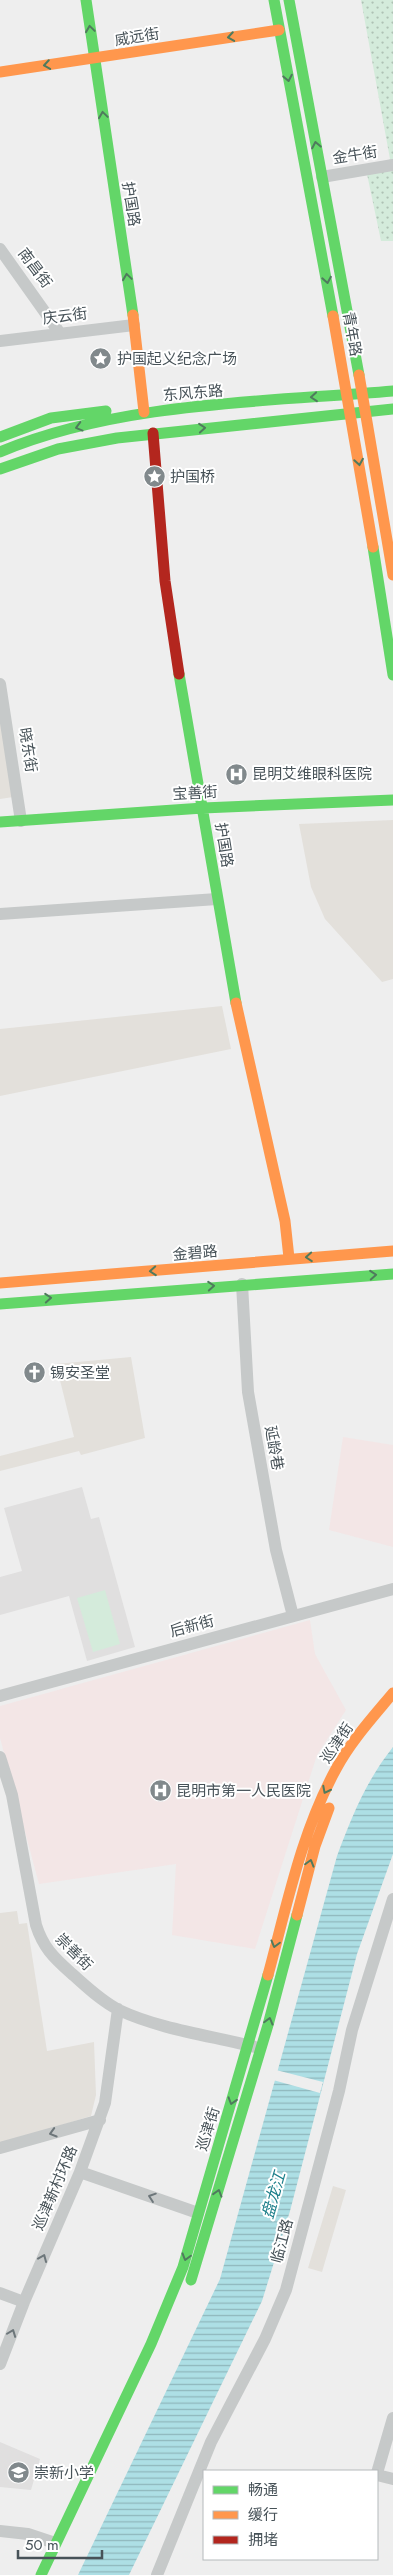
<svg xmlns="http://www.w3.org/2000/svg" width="393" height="2575" viewBox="0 0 393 2575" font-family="Jost,'Noto Sans SC',sans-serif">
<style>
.commercial{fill:#e3e0db}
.education{fill:#e0dfdf}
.medical{fill:#f3e6e6}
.green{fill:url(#green-dots)}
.pitch{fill:#d4ebdb}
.water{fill:url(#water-rules)}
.pier{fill:#eee}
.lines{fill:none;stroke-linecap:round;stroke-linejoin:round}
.street{stroke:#c6c9c9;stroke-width:12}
.fast{stroke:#63d668;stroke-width:11}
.slow{stroke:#ff974d;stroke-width:11}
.jam{stroke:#b3261e;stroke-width:11}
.oneway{stroke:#4f7a5d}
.oneway2{stroke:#6d767a}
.labels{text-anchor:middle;stroke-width:4;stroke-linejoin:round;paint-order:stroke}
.street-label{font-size:15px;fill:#475258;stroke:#fff}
.poi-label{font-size:15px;fill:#475258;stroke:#fff;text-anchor:start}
.water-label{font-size:16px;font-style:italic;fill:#1b7e89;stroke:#fff}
</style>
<defs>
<pattern id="green-dots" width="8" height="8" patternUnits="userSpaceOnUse" patternTransform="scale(1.25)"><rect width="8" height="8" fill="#d4ebdb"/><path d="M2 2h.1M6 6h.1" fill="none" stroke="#aec1b4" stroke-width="1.8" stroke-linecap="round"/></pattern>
<pattern id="water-rules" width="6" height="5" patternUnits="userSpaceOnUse" patternTransform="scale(1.25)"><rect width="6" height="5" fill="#addfe5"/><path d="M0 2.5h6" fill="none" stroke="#8fb7bc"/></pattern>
</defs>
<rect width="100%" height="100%" fill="#eee"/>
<path class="commercial" d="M0,699L20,796L0,799Z
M393,820V979L382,982L325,919L311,887L299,824Z
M222,1006L231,1049L0,1096V1029Z
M131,1357L145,1438L81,1455L79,1451L0,1471V1456L74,1437L56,1364Z
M17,1911L19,1924L27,1923L47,2051L94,2042L96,2095L91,2116L0,2144V1913Z
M333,2186L346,2190L322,2272L308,2268Z"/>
<path class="education" d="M82,1487L91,1519L99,1517L135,1647L87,1661L69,1596L0,1615V1577L22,1571L4,1508Z
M0,2442L40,2459L31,2490L0,2487Z"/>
<path class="medical" d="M343,1437L393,1445V1547L329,1530Z
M310,1620L315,1654L346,1710L317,1755L255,1949L172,1935L176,1864L39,1884L0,1738V1706Z"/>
<path class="green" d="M361,0H393V241H381L367,174L390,159Z"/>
<path class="pitch" d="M105,1590L120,1644L93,1652L77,1598Z"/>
<path class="water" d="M393,1747V1854L357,1954L290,2211L262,2301L129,2575H78L220,2279L337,1856C352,1816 366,1781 393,1747Z"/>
<path class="pier" d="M276,2070L323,2082L320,2093L273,2080Z"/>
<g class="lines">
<path class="street" d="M322,177L393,165
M0,249L59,332
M0,341L134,325
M0,684L21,821
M0,914L217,899
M242,1284L248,1392L276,1550L293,1616
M0,1696L393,1589
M0,1757L12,1795L36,1925C43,1947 53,1957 71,1973C86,1986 101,2001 119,2010C159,2029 212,2036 255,2047
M0,2148L100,2120
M80,2172L198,2213
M0,2293L24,2302
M0,2364L24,2302L80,2172L105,2103L118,2009
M377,2473L393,2418
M377,2475L393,2479
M0,2531L28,2534L55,2543
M157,2575L211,2442L265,2339L286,2290L339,2091L352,2030L393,1899"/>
<path class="fast" d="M86,0L133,315
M274,0L333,316
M289,0L359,375
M0,437L51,418L106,411
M0,452C118,402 266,402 393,391
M0,469L58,449L117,438L393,409
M373,547L393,675
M179,674L236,1003
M0,822L203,808L393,800
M0,1304L393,1274
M191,2280L268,2025L297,1915
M41,2575L151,2344L183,2267L268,1975"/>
<path class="slow" d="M0,72L279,30
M133,315L144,412
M333,316L373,547
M359,375L393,575
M236,1003L285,1221L289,1258
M0,1283L393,1251
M297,1915L315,1846L329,1808
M268,1975C287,1905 301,1833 336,1769C351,1741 373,1717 393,1693"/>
<path class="jam" d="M153,433L165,581L179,674"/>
</g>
<defs><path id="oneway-chevron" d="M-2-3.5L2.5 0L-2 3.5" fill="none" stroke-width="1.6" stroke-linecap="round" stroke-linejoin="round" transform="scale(1.25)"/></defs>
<g class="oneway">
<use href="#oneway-chevron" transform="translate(90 29) rotate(-98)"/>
<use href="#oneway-chevron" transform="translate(231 37) rotate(171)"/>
<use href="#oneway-chevron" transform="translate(47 65) rotate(171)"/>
<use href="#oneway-chevron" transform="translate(288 78) rotate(79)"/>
<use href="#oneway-chevron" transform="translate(103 115) rotate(-98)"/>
<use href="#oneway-chevron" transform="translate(316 145) rotate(-101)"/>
<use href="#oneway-chevron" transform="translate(127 277) rotate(-98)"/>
<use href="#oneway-chevron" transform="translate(327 280) rotate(80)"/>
<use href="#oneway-chevron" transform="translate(314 397) rotate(175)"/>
<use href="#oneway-chevron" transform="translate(79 427) rotate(165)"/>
<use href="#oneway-chevron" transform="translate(202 428) rotate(-5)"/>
<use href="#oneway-chevron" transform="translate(359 462) rotate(81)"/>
<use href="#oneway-chevron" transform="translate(309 1257) rotate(176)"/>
<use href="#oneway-chevron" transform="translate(153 1271) rotate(176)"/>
<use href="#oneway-chevron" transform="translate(373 1275) rotate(-4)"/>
<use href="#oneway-chevron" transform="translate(211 1286) rotate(-4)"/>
<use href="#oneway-chevron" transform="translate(48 1298) rotate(-4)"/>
<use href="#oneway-chevron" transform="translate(326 1790) rotate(117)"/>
<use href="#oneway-chevron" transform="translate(310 1863) rotate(-74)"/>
<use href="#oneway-chevron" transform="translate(275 1944) rotate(105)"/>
<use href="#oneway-chevron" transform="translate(269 2021) rotate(-75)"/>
<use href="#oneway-chevron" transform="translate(232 2101) rotate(107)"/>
<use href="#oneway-chevron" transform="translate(218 2193) rotate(-73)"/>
<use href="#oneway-chevron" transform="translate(186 2257) rotate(106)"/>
</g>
<g class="oneway2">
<use href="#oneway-chevron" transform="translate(53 2133) rotate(164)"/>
<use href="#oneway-chevron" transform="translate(152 2197) rotate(-161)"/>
<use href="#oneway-chevron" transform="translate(43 2258) rotate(-67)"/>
<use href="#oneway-chevron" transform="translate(12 2333) rotate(-69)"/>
</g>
<defs>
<symbol id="sight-disc" viewBox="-11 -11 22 22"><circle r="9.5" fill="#81898c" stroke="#fff"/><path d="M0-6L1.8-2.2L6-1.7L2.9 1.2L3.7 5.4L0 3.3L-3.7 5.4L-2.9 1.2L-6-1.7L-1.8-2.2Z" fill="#fff"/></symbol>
<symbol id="hospital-disc" viewBox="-11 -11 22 22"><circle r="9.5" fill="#81898c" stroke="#fff"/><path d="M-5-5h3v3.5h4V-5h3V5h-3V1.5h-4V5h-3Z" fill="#fff"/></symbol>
<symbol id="church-disc" viewBox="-11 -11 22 22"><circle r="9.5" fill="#81898c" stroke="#fff"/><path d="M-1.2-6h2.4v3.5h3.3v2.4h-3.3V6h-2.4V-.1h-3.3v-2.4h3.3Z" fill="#fff"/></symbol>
<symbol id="university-disc" viewBox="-11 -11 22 22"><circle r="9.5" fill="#81898c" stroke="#fff"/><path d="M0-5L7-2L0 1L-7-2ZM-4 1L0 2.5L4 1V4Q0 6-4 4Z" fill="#fff"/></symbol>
</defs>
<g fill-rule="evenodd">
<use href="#sight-disc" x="88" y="346" width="25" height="25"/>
<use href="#sight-disc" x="142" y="464" width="25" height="25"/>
<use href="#hospital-disc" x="224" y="762" width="25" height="25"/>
<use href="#church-disc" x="22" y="1360" width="25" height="25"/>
<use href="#hospital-disc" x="148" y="1778" width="25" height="25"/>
<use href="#university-disc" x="6" y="2460" width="25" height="25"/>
</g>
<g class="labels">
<g class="street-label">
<text transform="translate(137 37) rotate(-9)" y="5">威远街</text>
<text transform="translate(355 155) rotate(-9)" y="5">金牛街</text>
<text transform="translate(131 204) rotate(81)" y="5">护国路</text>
<text transform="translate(35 268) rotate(53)" y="5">南昌街</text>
<text transform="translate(65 316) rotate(-7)" y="5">庆云街</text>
<text transform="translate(352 334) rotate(80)" y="5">青年路</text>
<text transform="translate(193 393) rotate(-5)" y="5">东风东路</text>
<text transform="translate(28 750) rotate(81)" y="5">晓东街</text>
<text transform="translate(195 793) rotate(-3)" y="5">宝善街</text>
<text transform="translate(224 845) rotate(81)" y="5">护国路</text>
<text transform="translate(195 1253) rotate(-5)" y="5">金碧路</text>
<text transform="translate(274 1448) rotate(80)" y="5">延龄巷</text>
<text transform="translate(192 1626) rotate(-15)" y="5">后新街</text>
<text transform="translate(337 1743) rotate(-56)" y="5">巡津街</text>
<text transform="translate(74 1952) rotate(45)" y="5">崇善街</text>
<text transform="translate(208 2129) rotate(-73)" y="5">巡津街</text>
<text transform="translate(55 2188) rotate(-67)" y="5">巡津新村环路</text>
<text transform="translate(282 2241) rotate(-75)" y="5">临江路</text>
</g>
<g class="poi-label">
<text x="117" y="364">护国起义纪念广场</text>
<text x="170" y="482">护国桥</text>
<text x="252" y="779">昆明艾维眼科医院</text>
<text x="50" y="1378">锡安圣堂</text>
<text x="176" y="1796">昆明市第一人民医院</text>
<text x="34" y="2478">崇新小学</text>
</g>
<g class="water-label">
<text transform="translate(273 2195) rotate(-74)" y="6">盘龙江</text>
</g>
</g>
<rect x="203" y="2470" width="175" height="90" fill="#ffffff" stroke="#b5babc"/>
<rect x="213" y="2486" width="25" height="8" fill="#63d668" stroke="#b5babc"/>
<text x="248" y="2495" font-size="15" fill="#475258">畅通</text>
<rect x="213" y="2511" width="25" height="8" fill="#ff974d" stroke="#b5babc"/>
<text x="248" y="2520" font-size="15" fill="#475258">缓行</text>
<rect x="213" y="2536" width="25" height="8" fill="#b3261e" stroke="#b5babc"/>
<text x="248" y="2545" font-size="15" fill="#475258">拥堵</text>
<path d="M18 2550v8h84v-8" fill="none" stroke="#475258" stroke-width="2.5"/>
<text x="25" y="2550" font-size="15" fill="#475258" stroke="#ffffff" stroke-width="4" paint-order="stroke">50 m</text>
</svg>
